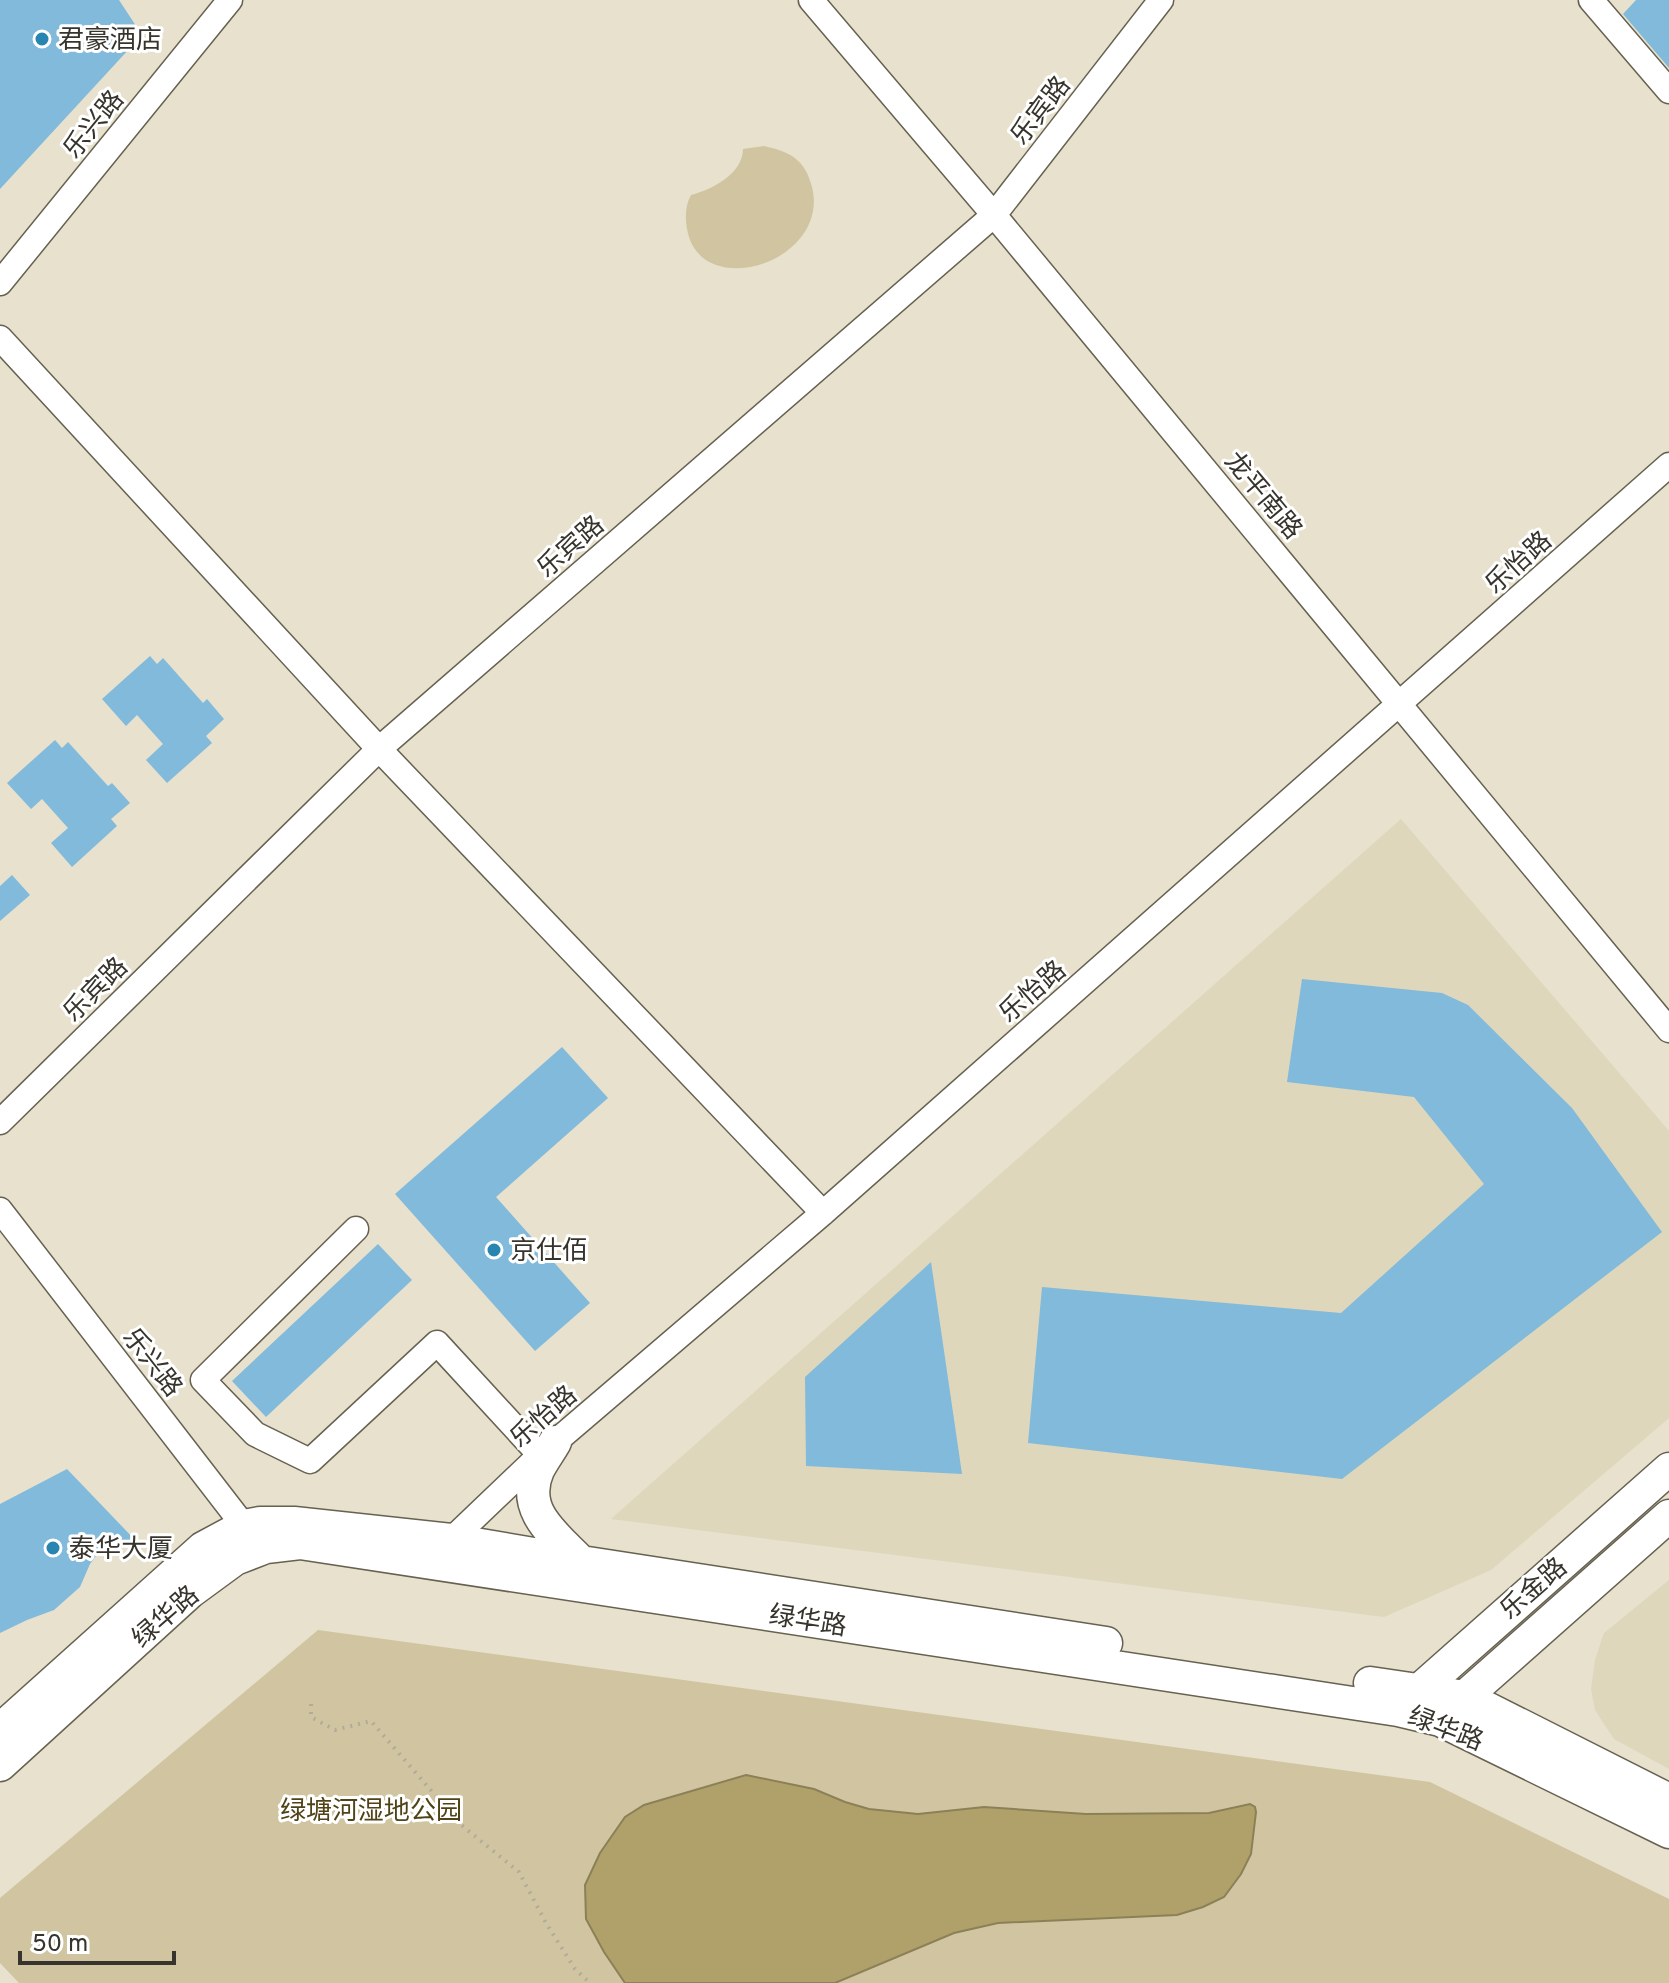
<svg xmlns="http://www.w3.org/2000/svg" width="1669" height="1983" viewBox="0 0 1669 1983" font-family="Overpass,'Noto Sans SC',sans-serif">
<style>
.built{fill:#ded7bc}
.green{fill:#d0c5a0}
.water{fill:#b0a16a;stroke:#8b8057;stroke-width:2}
.building{fill:#81badb}
.lines{fill:none;stroke-linecap:round;stroke-linejoin:round}
.minor-casing{stroke:#666150;stroke-width:27}
.major-casing{stroke:#666150;stroke-width:35}
.path{stroke:#b0ab9b;stroke-width:4;stroke-dasharray:2 6;stroke-linecap:butt}
.minor{stroke:#fff;stroke-width:24}
.major{stroke:#fff;stroke-width:32}
.poi-dot{fill:#2884b1;stroke:#fff;stroke-width:3}
.labels{text-anchor:middle;stroke-width:6;stroke-linejoin:round;paint-order:stroke}
.poi-label{font-size:26px;fill:#36342c;stroke:#fff;text-anchor:start}
.street-label{font-size:26px;fill:#36342c;stroke:#fff}
.park-label{font-size:26px;fill:#4f4317;stroke:#fff}
</style>
<rect width="100%" height="100%" fill="#e7e1cd"/>
<path class="built" d="M1401,819L1669,1131V1418L1491,1570L1384,1617L611,1519Z
M1669,1580V1769L1614,1739L1595,1710L1591,1689L1595,1660L1604,1633Z"/>
<path class="green" d="M764,146C790,152 805,159 812,187C830,260 709,300 689,237C685,224 684,207 691,195C711,190 743,174 743,149Z
M318,1630L1430,1782L1669,1899V1983H19L0,1963V1898Z"/>
<path class="water" d="M746,1775L814,1789L845,1802L869,1809L918,1814L984,1807L1086,1814L1209,1813L1250,1804L1255,1807L1256,1812L1251,1854L1241,1874L1224,1897L1203,1907L1177,1915L998,1923L954,1933L835,1983H625L604,1952L586,1919L585,1885L600,1853L625,1817L644,1805Z"/>
<path class="building" d="M0,0H119L142,35L0,189Z
M1636,0H1669V68L1623,14Z
M150,656L157,664L163,658L203,703L207,699L224,719L206,736L212,743L167,783L146,760L163,744L137,715L126,726L102,699Z
M55,740L62,748L68,742L108,786L112,783L130,803L111,819L117,826L72,867L51,843L68,828L42,799L31,809L7,783Z
M12,875L30,895L0,921V886Z
M1302,979L1442,993L1468,1005L1572,1108L1662,1232L1342,1479L1028,1443L1042,1287L1341,1313L1484,1184L1414,1097L1287,1082Z
M562,1047L608,1098L496,1197L590,1303L535,1351L395,1194Z
M378,1244L412,1280L266,1417L232,1381Z
M931,1262L962,1474L806,1466L805,1377Z
M67,1469L136,1541L113,1544L98,1553L90,1564L80,1587L54,1610L27,1620L0,1633V1504Z"/>
<g class="lines">
<defs>
<path id="minor" d="M811,0L994,215L1669,1030
M1591,0L1669,91
M0,283L230,0
M0,338L379,749L823,1213
M0,1122L379,749L994,215L1161,0
M0,1210L244,1526L252,1541
M356,1229L203,1380L255,1434L310,1461L437,1343L540,1455
M448,1551L451,1540L540,1455L823,1213L1669,465"/>
<path id="major" d="M555,1442C550,1451 543,1460 538,1470C520,1511 555,1535 581,1562
M1370,1683L1465,1697L1669,1800
M1408,1700L1669,1469
M1451,1709L1669,1516
M0,1730L203,1548L244,1526L260,1523H294L451,1540L581,1562L1106,1643
M0,1765L190,1592L235,1559L266,1547L300,1543L1398,1710L1440,1720L1669,1832"/>
</defs>
<use href="#minor" class="minor-casing"/>
<use href="#major" class="major-casing"/>
<path class="path" d="M311,1704V1717L335,1730L371,1721L460,1824L519,1872L546,1923L575,1969L590,1983"/>
<use href="#minor" class="minor"/>
<use href="#major" class="major"/>
</g>
<g class="poi-dot">
<circle cx="42" cy="39" r="8"/>
<circle cx="494" cy="1250" r="8"/>
<circle cx="53" cy="1548" r="8"/>
</g>
<g class="labels">
<g class="poi-label">
<text x="58" y="48">君豪酒店</text>
<text x="510" y="1259">京仕佰</text>
<text x="69" y="1557">泰华大厦</text>
</g>
<g class="street-label">
<text transform="translate(1040 110) rotate(-52)" y="9">乐宾路</text>
<text transform="translate(93 124) rotate(-51)" y="9">乐兴路</text>
<text transform="translate(1264 495) rotate(50)" y="9">龙平南路</text>
<text transform="translate(570 546) rotate(-41)" y="9">乐宾路</text>
<text transform="translate(1518 562) rotate(-42)" y="9">乐怡路</text>
<text transform="translate(95 989) rotate(-45)" y="9">乐宾路</text>
<text transform="translate(1032 991) rotate(-41)" y="9">乐怡路</text>
<text transform="translate(153 1362) rotate(52)" y="9">乐兴路</text>
<text transform="translate(543 1416) rotate(-41)" y="9">乐怡路</text>
<text transform="translate(1533 1588) rotate(-41)" y="9">乐金路</text>
<text transform="translate(165 1616) rotate(-41)" y="9">绿华路</text>
<text transform="translate(808 1620) rotate(9)" y="9">绿华路</text>
<text transform="translate(1446 1728) rotate(21)" y="9">绿华路</text>
</g>
<g class="park-label">
<text x="371" y="1819">绿塘河湿地公园</text>
</g>
</g>
<path d="M20 1951v12h154v-12" fill="none" stroke="#36342c" stroke-width="4"/>
<text x="32" y="1951" font-size="24" fill="#36342c" stroke="#ffffff" stroke-width="6" paint-order="stroke">50 m</text>
</svg>
